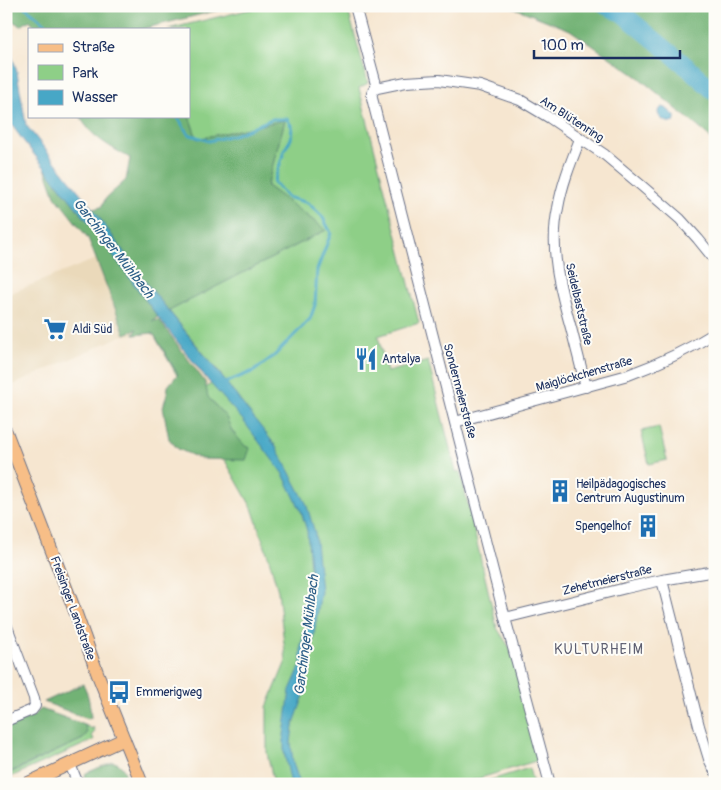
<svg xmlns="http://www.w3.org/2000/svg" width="721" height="790" viewBox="0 0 721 790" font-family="Pangolin,sans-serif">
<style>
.built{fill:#ead9ba}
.green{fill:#8ecf87;stroke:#547f72}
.forest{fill:#72b274;stroke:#467069}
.water{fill:#47a7c6;stroke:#316b92}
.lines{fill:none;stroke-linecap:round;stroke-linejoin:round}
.stream{stroke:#47a7c6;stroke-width:3}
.river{stroke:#47a7c6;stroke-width:18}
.minor-casing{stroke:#686f86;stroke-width:12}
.major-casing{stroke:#686f86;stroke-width:14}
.minor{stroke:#fff;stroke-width:10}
.major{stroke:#f7be87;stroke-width:12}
.labels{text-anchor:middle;stroke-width:4;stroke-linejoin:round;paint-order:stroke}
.street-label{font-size:12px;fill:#1b2f5e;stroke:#fdfcf7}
.poi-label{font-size:12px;fill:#1b2f5e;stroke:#fdfcf7;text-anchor:start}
.water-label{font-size:14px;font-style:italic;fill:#2d5f88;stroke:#fdfcf7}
.neighbourhood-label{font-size:14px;letter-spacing:1px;fill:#5e5f71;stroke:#fdfcf7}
</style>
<rect width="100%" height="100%" fill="#fdfcf7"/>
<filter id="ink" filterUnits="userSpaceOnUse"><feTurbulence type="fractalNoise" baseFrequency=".02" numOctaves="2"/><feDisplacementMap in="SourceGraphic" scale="10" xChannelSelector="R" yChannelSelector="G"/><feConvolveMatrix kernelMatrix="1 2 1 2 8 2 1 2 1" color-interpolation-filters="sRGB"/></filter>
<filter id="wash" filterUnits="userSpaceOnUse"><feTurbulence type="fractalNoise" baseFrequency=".0096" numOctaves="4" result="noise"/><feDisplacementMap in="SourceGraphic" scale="20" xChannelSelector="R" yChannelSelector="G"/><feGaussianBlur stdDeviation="1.12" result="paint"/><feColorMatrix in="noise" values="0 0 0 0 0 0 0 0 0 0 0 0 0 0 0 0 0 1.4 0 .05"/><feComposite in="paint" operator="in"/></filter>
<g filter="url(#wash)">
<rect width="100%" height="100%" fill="#f6e6d0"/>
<path class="built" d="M96,259L125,334L158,317L210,383L198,393L152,333L121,336L9,387L6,380V295Z"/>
<path class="green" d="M264,6H347L368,83L359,88L419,323L378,336L387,372L428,361L456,472L460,471L497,628L510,648L539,760L461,784H274L267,753V707L286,661L278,591L269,559L252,508L153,333L198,393L222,376L169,311L326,230L267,186L285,120L197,139L189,116V29H168Z
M659,427L667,460L649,464L641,431Z
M85,725L92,729L93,727L95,731L92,735L94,740L6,779V775L83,739L87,733Z
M529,768L533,784H478Z"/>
<path class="forest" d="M6,6H235L142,29H36L30,20L21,26L6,17Z
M360,6H405L362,15Z
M510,6H715V144L709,136L638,77L570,30Z
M80,116H189L197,139L285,120L267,186L326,230L169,311L143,279L93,209L101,207L106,198L126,180L130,158C112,148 89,136 80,116Z
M45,168L100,237L158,317L152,321L159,320L205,382L208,397L226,417L232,431L245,446L250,448L246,460L201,459L178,449L169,439L163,407L167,394L168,386L178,374L153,333L134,335L137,329L125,334L88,238L55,196Z
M83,684C89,695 90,706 91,718L88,719L44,702Z
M41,709L85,725L87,733L83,739L6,774V728L33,716Z
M113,762C124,763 125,775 129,784H85L83,779L86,773Z"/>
<path class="water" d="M6,44L9,47L12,56L17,72L26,125L93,209L143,279L222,377L241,402L275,445L306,503L315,533L321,591L304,695L293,726L291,743L293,763L300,784H291L284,752V735L290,690L301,665V644L308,623L311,578L307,531L301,511L283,474L242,419L210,383L158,317L100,237L25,143L11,124L6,102Z
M662,107L666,108L675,116V121C669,125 657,119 658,111Z"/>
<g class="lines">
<path class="stream" d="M24,6L52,29
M177,116L188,134L209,141L237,134L272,119H287L292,127L291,139L285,149L274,182L287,197L308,203L322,216L331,233L317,270L315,305L310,319L275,355L254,371L227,382L225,387"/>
<path class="river" d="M606,6L622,13L685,65L715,92"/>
</g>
</g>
<g filter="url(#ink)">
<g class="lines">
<defs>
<path id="minor" d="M355,6L377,88
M377,88C371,91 371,95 373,102L505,618L550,784
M377,88L406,82L439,80L480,86L520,100L550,118L605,155L643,187L680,219L698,239L715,260
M580,139C571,162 562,184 558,208C549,249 560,289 571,328C576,348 581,367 586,387
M455,422L628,375C658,364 688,350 715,333
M662,580L699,726L709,759L715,771
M505,618L626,588L662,580L715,571
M6,624L34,698L35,706L32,710L6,721
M70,764L78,784"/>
<path id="major" d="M6,432L75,611L98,675L142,784
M26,784L124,739"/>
</defs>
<use href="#minor" class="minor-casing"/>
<use href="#major" class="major-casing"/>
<use href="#minor" class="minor"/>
<use href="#major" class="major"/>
</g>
</g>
<defs>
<symbol id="supermarket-bare" viewBox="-9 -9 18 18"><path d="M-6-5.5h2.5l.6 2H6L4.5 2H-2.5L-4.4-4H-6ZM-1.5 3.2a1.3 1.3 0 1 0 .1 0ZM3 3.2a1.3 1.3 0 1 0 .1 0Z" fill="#1f6fb2" stroke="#fdfcf7" stroke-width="2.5" paint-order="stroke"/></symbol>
<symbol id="restaurant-bare" viewBox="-9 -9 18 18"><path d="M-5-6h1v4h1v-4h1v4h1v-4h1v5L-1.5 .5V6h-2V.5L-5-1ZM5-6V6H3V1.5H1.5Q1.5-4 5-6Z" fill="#1f6fb2" stroke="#fdfcf7" stroke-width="2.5" paint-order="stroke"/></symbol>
<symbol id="building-bare" viewBox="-9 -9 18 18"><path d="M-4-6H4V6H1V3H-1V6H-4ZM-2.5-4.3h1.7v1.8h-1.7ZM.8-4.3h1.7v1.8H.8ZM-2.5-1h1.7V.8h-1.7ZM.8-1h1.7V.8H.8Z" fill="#1f6fb2" stroke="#fdfcf7" stroke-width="2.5" paint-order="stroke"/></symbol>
<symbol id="bus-bare" viewBox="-9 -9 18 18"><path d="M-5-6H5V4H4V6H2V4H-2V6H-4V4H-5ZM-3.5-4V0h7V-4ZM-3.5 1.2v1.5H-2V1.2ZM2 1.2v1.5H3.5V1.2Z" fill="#1f6fb2" stroke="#fdfcf7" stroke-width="2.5" paint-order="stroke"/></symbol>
</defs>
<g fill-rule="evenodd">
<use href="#supermarket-bare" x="39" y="313" width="32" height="32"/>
<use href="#restaurant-bare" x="350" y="343" width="32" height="32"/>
<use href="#building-bare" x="544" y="475" width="32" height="32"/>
<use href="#building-bare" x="632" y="510" width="32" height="32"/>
<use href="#bus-bare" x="103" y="676" width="32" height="32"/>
</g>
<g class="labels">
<g class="street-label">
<text transform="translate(572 119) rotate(33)" y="4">Am Blütenring</text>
<text transform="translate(579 304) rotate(77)" y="4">Seidelbaststraße</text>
<text transform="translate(584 374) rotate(-16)" y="4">Maiglöckchenstraße</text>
<text transform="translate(460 391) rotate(75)" y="4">Sondermeierstraße</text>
<text transform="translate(607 580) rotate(-14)" y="4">Zehetmeierstraße</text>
<text transform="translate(73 608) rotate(70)" y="4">Freisinger Landstraße</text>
</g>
<g class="poi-label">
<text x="72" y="333">Aldi Süd</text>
<text x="382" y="363">Antalya</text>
<text x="576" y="488">Heilpädagogisches<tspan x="576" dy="14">Centrum Augustinum</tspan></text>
<text x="632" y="530" text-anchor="end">Spengelhof</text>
<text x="136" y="696">Emmerigweg</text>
</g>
<g class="water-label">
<text transform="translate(114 248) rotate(52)" y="5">Garchinger Mühlbach</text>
<text transform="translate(306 635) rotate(-83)" y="5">Garchinger Mühlbach</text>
</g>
<g class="neighbourhood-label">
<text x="599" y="654">KULTURHEIM</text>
</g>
</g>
<rect width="721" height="790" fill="none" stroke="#fdfcf7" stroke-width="25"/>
<rect x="28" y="28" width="162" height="90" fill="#fdfcf7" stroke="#a3aaba"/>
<rect x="38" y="44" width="25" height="8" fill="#f7be87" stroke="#a3aaba"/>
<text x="72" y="52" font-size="15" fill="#1b2f5e">Straße</text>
<rect x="38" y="65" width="25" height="15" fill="#8ecf87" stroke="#a3aaba"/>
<text x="72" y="78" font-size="15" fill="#1b2f5e">Park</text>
<rect x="38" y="90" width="25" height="15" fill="#47a7c6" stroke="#a3aaba"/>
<text x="72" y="102" font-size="15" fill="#1b2f5e">Wasser</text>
<path d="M534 50v8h146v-8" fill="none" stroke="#1b2f5e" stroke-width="2.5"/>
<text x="541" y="50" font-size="15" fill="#1b2f5e" stroke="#fdfcf7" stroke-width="4" paint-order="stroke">100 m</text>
</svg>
